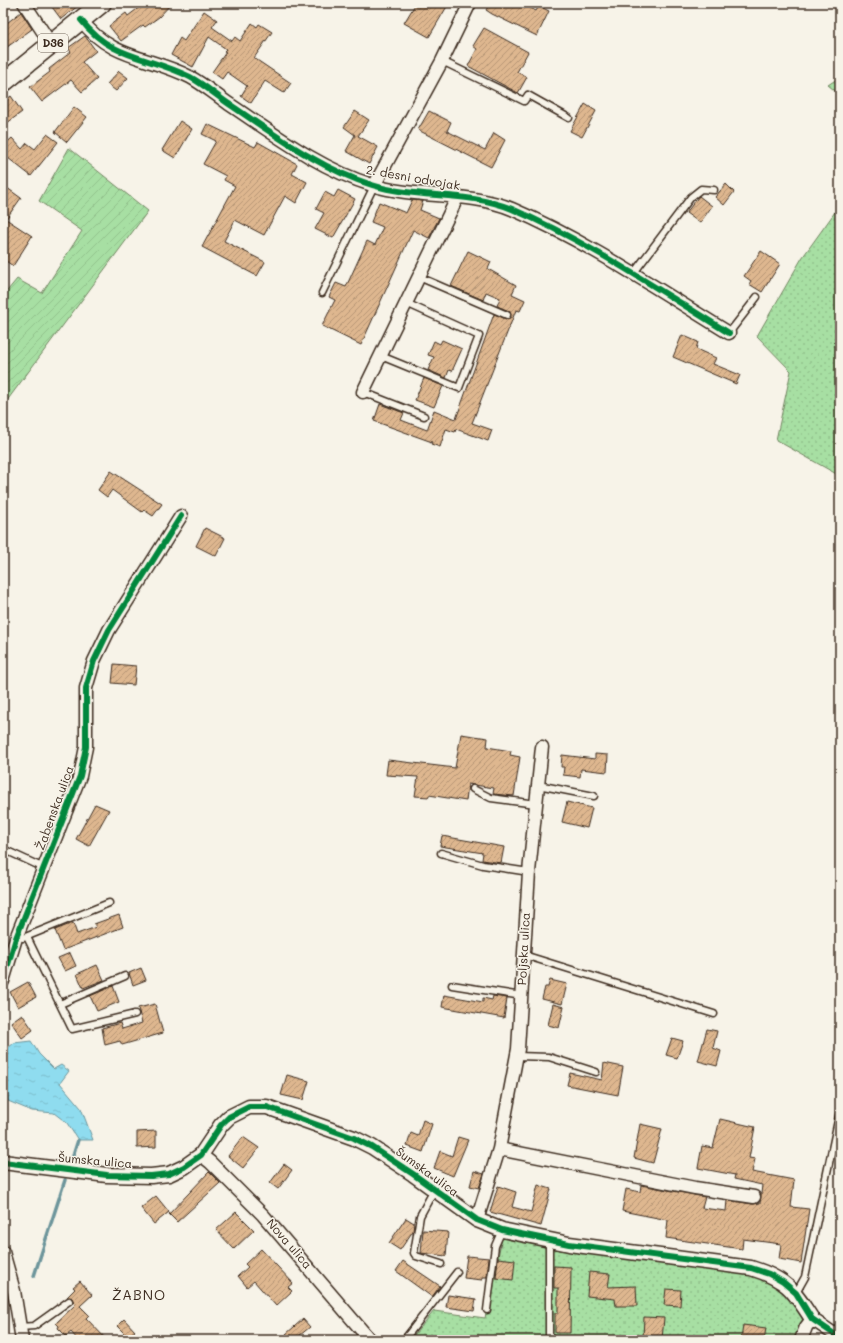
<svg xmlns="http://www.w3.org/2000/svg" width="843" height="1343" viewBox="0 0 843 1343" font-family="Mali,sans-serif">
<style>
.grass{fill:url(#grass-dots);stroke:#718460}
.garden{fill:url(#garden-furrows);stroke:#718460}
.water{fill:url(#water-ripples);stroke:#6d959b}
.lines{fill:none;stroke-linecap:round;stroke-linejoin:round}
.stream{stroke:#6d959b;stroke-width:3.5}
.building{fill:url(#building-hatch);stroke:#3b2a1e}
.service-casing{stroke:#3b2a1e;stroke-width:9}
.minor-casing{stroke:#3b2a1e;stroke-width:15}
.tertiary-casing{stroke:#3b2a1e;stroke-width:17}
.primary-casing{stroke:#3b2a1e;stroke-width:21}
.service{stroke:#f7f3e8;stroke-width:6}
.minor{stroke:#f7f3e8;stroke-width:12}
.tertiary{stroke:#f7f3e8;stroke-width:14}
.primary{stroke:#f7f3e8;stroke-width:18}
.cycleway-casing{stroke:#f7f3e8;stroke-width:8}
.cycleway{stroke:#00873e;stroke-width:6}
.labels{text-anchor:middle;stroke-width:3;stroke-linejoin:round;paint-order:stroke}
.shield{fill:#f7f3e8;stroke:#73665b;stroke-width:1}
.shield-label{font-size:11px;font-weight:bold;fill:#3b2a1e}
.street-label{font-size:12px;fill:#3b2a1e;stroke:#f7f3e8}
.quarter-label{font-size:14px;letter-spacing:1px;fill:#3b2a1e;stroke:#f7f3e8}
</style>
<defs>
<pattern id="grass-dots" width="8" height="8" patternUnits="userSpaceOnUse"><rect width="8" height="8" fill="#a7dfa3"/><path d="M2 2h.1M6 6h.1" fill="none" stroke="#91c08c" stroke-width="1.8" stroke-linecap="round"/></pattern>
<pattern id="garden-furrows" width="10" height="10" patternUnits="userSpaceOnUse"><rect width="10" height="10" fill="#a7dfa3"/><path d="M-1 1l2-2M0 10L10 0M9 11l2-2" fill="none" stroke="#91c08c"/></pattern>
<pattern id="water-ripples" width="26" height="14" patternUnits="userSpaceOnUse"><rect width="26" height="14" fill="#8fdcef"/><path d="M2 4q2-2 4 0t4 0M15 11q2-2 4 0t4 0" fill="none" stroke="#7cbdcc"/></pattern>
<pattern id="building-hatch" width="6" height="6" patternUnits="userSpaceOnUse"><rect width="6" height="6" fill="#deb78f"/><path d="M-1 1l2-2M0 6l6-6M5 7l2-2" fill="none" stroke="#b59574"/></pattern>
</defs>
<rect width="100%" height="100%" fill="#f7f3e8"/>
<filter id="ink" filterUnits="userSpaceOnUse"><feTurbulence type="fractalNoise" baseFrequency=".025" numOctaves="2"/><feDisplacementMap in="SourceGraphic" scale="8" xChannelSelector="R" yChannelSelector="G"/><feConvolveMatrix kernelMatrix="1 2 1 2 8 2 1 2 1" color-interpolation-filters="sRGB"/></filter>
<g filter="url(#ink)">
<path class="grass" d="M840,77V95L828,85Z
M840,205V476L776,440L791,371L757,336L802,258Z
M502,1238L618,1257L745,1273L777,1284L800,1311L803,1321L799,1340H410L434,1311L485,1318Z"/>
<path class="garden" d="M69,148L148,211L3,406V296L17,279L42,293L82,231L39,201Z"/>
<path class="water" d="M31,1041L39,1054L54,1069L61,1065L69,1071L60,1083L81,1108L93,1140H78L67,1123L54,1113L32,1111L8,1101L3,1082V1052L14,1043Z"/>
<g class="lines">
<path class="stream" d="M71,1162L78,1140
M34,1276L65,1180"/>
</g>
<path class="building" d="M49,3H82L61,19Z
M145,3H172L159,17L145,27L143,25L121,41L109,26L126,13L128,16Z
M416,3H449L429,37L404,23Z
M490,3H521L536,11L539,6L549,11L537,36L492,14L486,10Z
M204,11L217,20L212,27L232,41L235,37L240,41L252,23L257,27L259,24L272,32L254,58L291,83L284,93L265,81L251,103L241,96L247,86L227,72L222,79L212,72L226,52L224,51L226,49L209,37L193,67L171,55L180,38L184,41Z
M21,12L32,29L3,50V26Z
M484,28L528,52L517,72L527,77L518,93L468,66L477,49L473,46Z
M85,36L96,51L82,62L97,79L82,92L71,80L42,102L30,87L50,72L49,69L71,52L68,48Z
M119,71L128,78L116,91L107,84Z
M11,96L22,112L3,126V102Z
M585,104L596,111L582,137L570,131Z
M74,107L87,117L67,142L55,132Z
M355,111L369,120L358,136L378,147L369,164L346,151L355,135L344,127Z
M429,111L451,122L447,131L485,150L494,133L505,140L491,167L418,130Z
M180,121L192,129L175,158L162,150Z
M207,124L255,147L258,142L297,164L292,174L307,182L296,203L285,196L264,235L235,220L224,241L265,262L257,276L202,247L235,186L224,180L226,176L203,164L216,141L202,134Z
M47,134L58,142L31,176L8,158L3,163V146L12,138L22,149L27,143L35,149Z
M726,184L734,192L724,205L715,197Z
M3,185L21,198L6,219L32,236L13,266L3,259Z
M338,190L355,199L333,238L315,229L324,213L316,209L325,192L334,197Z
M699,196L712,206L700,223L686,213Z
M412,200L423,201L420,210L439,218L429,238L413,230L361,345L322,326L335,300L329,297L336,283L346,287L367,241L375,245L383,227L371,222L379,202L406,213Z
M468,251L491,262L488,269L516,285L512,294L525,300L520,311L516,310L472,423L492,430L488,441L456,429L455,432L446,429L440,447L431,444L432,442L374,421L380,404L404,413L401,420L427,430L434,410L456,419L494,314L507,319L511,315L509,311L497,306L500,298L486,292L483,300L451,286Z
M761,251L780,264L762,292L749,284L751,281L744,276Z
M682,335L698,342L696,349L716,358L713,364L740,375L736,384L673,357Z
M442,340L462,349L452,371L449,370L446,378L428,370L434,357L428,355L434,341L440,344Z
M424,378L443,386L434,407L415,400Z
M111,471L162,504L153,516L144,510L142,512L112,490L107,497L98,490Z
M205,528L225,538L216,556L196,546Z
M114,664L136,666L134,685L112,683Z
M461,734L488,738L487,747L511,751L510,755L520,757L514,796L493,794L494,788L468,784L466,801L429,795V797L415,796L418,777L386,775L388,760L455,768Z
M595,754L608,755L607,772L581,769L580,777L563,775L564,767H561L562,755L595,759Z
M567,802L592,808L587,828L562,822Z
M95,804L109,810L89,846L76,839Z
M442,836L504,847L501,863L482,860L483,853L440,846Z
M119,915L123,927L63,950L55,930L73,923L77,934L96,927L94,924Z
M70,953L76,966L65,971L58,958Z
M97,965L104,980L83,988L77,974Z
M141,968L146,980L133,985L129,973Z
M550,980L567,984L562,1004L542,999L545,987H548Z
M28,982L36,997L18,1007L10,992Z
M113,986L119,1002L97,1011L90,996Z
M444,995L483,1002V998L492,1000L493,996L507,998L504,1018L442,1007Z
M155,1004L163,1033L122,1045L120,1041L105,1045L102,1028L120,1023L122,1029L142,1023L138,1008Z
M553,1004L564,1007L559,1028L548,1025Z
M22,1014L33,1030L22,1038L11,1022Z
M707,1029L717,1031L713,1048L721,1051L717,1066L698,1061Z
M672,1038L683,1041L677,1058L666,1055Z
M604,1063L623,1067L618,1095L567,1085L570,1073L602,1080Z
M287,1075L309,1081L303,1100L281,1095Z
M720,1119L755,1127L749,1158L755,1159L752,1172L794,1180L791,1207L809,1209L801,1263L779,1259L781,1244L743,1239L742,1249L666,1238L668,1220L622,1211L626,1189L640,1192L641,1185L705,1197L702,1208L726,1211L727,1200L753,1204L760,1203L762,1185L734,1179L735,1175L698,1168L702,1146L713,1148Z
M423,1120L432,1124L423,1152L407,1146L411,1133L418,1136Z
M640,1124L662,1129L653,1163L634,1158Z
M156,1131V1147L137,1148V1132Z
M243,1137L259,1148L243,1168L228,1156Z
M458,1137L468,1140L453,1176L434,1168L440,1151L452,1156Z
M284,1164L292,1170L278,1189L270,1183Z
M474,1171L484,1174L479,1188L470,1186Z
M209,1172L220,1183L177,1222L169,1214Z
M538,1185L551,1189L541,1226L490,1212L498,1186L516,1192L512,1207L531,1212Z
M156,1196L169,1212L154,1224L141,1208Z
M236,1212L254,1230L234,1249L216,1230Z
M406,1218L414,1223L413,1231L400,1250L389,1243Z
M423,1230L448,1232L446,1256L421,1253Z
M261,1249L293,1283L288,1287L292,1291L276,1306L254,1281L247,1287L238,1276L248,1267L245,1264Z
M467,1256L489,1258L487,1277H482V1280L464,1278Z
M498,1258L515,1260L513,1280L496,1278Z
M403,1261L440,1286L432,1297L396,1271Z
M554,1266L571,1267L570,1333H555V1313H558V1288H554Z
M589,1272L610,1274L608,1287L636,1286L637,1306H616L615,1299L587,1296Z
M80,1281L92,1295L80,1306L89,1315L86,1318L107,1340H78L71,1332L66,1336L58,1328L59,1326L56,1323L75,1305L72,1298L67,1297L75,1289L73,1287Z
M666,1289L681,1290L680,1306L664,1305Z
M448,1295L476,1299L474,1311L446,1307Z
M644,1317L664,1318L662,1339L643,1338Z
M124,1319L135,1331L128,1337L117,1326Z
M303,1319L310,1327L294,1340H292L286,1334Z
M743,1325L766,1328L764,1340H741Z"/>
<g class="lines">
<defs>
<path id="service" d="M442,61L524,101L528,95L569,118
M633,274L691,197L701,189L714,190
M419,277L507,315
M322,293L374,186
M729,333L757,297
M381,356L459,388L479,336L406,303
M363,392L424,416
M538,785L594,796
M473,789L491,798L536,804
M3,849L44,868
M441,853L483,865L529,872
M27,937L72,1029L135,1014
M23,938L109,903
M524,955L714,1014
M452,985L522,996
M60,1004L125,976
M517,1056L549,1057L596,1072
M434,1190L420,1216L414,1253L416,1256L441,1264
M796,1293L805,1277L840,1111
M487,1310L495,1246L502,1230
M20,1327L34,1326L69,1301
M404,1340L457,1272
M549,1340V1240"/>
<path id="minor" d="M24,3L51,44
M81,20C112,60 149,56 190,77C203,84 216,95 229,104C274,134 320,169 372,185C417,199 468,191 512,209C587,241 660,291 729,333
M374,186L442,61L470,3
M363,392L457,198
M3,981L16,938L80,776L86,747V688L94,661L109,630L181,516
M499,1149L695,1188L754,1197
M201,1155L210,1162L263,1215L370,1340
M477,1220L499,1149L518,1049L529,872L542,747
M3,1252L14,1291L22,1340
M801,1340L806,1327L812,1319L840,1338"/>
<path id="tertiary" d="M3,1162L107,1175L151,1176L169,1174L184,1167L201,1155L221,1125L229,1117L249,1107H267L354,1138L372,1147L413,1174L477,1220L502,1230L569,1244L751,1268C786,1279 793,1289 812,1319"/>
<path id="primary" d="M3,83L102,3"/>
</defs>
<use href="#service" class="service-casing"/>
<use href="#minor" class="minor-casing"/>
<use href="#tertiary" class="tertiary-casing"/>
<use href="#primary" class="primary-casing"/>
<use href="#service" class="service"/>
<use href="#minor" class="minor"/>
<use href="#tertiary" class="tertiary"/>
<use href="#primary" class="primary"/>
<defs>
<path id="cycleway" d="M81,20C112,60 149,56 190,77C203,84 216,95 229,104C274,134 320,169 372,185C417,199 468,191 512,209C587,241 660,291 729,333
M3,981L16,938L80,776L86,747V688L94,661L109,630L181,516
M3,1162L107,1175L151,1176L169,1174L184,1167L201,1155L221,1125L229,1117L249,1107H267L354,1138L372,1147L413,1174L477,1220L502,1230L569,1244L751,1268L769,1274L783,1282L796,1293L812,1319L840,1338"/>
</defs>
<use href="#cycleway" class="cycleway-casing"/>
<use href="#cycleway" class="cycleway"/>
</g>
</g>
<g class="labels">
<rect class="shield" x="38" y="34" width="30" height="18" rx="3"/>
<g class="shield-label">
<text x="53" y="47">D36</text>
</g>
<g class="street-label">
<text transform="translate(413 178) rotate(10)" y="4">2. desni odvojak</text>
<text transform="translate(55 808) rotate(-70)" y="4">Žabenska ulica</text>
<text transform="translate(524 949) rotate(-87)" y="4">Poljska ulica</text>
<text transform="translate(95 1161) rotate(5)" y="4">Šumska ulica</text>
<text transform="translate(427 1172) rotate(36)" y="4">Šumska ulica</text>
<text transform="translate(289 1244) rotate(49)" y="4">Nova ulica</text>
</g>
<g class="quarter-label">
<text x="139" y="1300">ŽABNO</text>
</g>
</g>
<rect width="843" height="1343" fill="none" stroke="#f7f3e8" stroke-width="16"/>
<rect x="8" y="8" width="827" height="1327" fill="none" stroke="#3b2a1e" stroke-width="1.5" filter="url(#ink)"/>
</svg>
